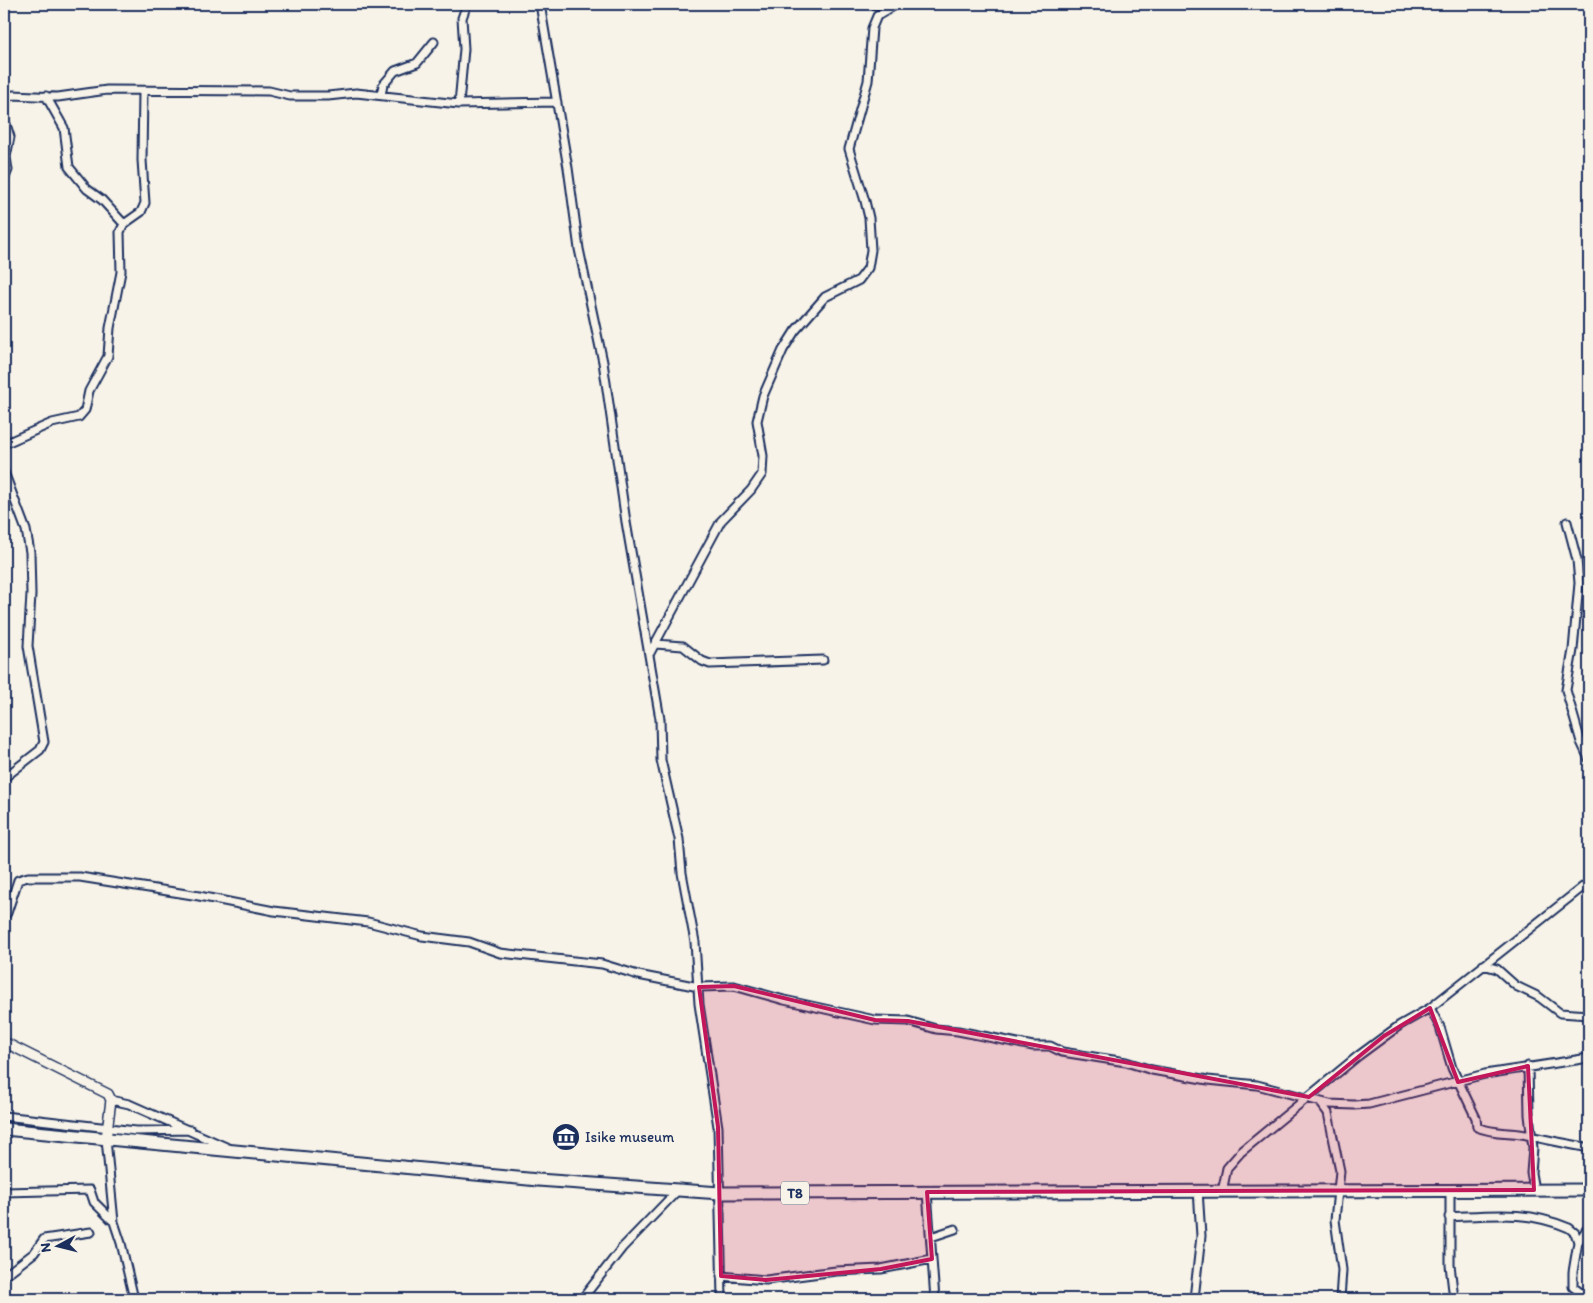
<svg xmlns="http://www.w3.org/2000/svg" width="1593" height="1303" viewBox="0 0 1593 1303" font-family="Itim,sans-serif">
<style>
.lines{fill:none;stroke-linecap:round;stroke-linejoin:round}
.minor-casing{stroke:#1b2f5e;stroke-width:11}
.tertiary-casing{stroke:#1b2f5e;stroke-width:12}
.trunk-casing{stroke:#1b2f5e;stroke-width:15}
.minor{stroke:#f7f3e8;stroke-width:7}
.tertiary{stroke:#f7f3e8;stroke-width:9}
.trunk{stroke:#f7f3e8;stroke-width:11}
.marked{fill:#c2185b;fill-opacity:0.2;stroke:#c2185b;stroke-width:4;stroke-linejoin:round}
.labels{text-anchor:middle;stroke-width:4;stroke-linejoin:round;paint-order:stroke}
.shield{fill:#f7f3e8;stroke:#5d6a87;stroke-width:1}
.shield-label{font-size:14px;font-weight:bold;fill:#1b2f5e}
.poi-label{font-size:15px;fill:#1b2f5e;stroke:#f7f3e8;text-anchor:start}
</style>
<rect width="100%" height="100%" fill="#f7f3e8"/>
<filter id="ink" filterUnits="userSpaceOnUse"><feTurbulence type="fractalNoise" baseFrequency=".02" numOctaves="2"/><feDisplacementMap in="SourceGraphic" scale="10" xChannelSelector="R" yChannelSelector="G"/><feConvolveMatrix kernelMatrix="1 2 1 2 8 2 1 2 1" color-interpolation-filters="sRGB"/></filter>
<g filter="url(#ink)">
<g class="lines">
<defs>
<path id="minor" d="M540,4L568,168L579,249L603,362L626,522L660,719L661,760L679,839L682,873L695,942L699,1004L718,1127L722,1299
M875,5L890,4
M381,95L383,85L395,71L417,63L434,42
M46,96L64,128L69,167L87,189L102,200L124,224
M4,98L13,95L58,97L107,90L269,91L290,96H328L356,93L459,104L557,102
M459,104L464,49L462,18L467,4
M4,180L8,170L6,157L10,137L5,121L6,97
M4,193V204
M4,444L52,423L79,417L85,410L89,391L108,356L110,328L121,272L120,232L124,224L141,212L145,203L142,160L143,91
M4,472L26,530L30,552L31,594L28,646L44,742L40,750L4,778
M1567,522L1577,560L1579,583L1573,650L1566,690L1581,742L1589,759
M655,644L683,646L702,661L710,664L823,660
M650,653L721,521L751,490L762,474L763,456L757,421L763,396L783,350L795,331L825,297L859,280L868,268L871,250L869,218L865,201L849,149L868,81L872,28L877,16L897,4
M4,916L7,913L18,880L28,877H80L199,896L274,911L368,922L422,936L469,942L500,953L602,964L638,975L699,987L734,986L784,1000L875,1020L908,1021L936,1029L958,1031L1033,1046H1050L1062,1052L1126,1062L1152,1070L1208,1080L1257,1085L1329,1104L1354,1105L1369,1104L1485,1074L1589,1058
M1483,965L1497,969L1516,986L1539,997L1560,1013L1589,1015
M1430,1008L1440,1027L1452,1068L1476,1118L1477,1127C1495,1135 1513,1131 1531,1136C1550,1141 1570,1144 1589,1148
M1528,1066L1529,1115L1533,1148L1531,1173L1534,1190
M111,1100L129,1104L226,1147
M1320,1102L1328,1113L1340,1171L1335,1220L1342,1270L1340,1299
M4,1116L136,1131L191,1130
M106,1139L114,1222L121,1243L134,1299
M1450,1190V1265L1454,1299
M4,1192L90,1190L94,1202L112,1220
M927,1192L935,1299
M1222,1192L1227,1168L1241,1152L1358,1056L1400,1025L1430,1008L1589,882
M1449,1217C1493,1215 1527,1210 1569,1228L1575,1233L1578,1242
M931,1237L955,1229
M4,1276L34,1253L44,1239L91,1232
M721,1276L766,1280L836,1271L881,1269L932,1259
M582,1299L622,1248L678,1190
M1194,1299L1201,1236L1198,1190
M1589,1299L1573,1287V1272L1578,1242L1589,1226"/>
<path id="tertiary" d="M4,1042L108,1094L111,1100L106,1139"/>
<path id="trunk" d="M4,1129L538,1180L720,1193L1589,1190"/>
</defs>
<use href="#minor" class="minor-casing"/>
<use href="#tertiary" class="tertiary-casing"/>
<use href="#trunk" class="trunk-casing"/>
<use href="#minor" class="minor"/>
<use href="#tertiary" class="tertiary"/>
<use href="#trunk" class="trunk"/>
</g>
</g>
<path class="marked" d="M734,986L875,1020L908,1021L1309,1097L1384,1036L1430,1008L1458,1082L1528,1066L1534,1190L927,1192L932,1259L881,1269L766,1280L721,1276L718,1127L699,987Z"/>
<defs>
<symbol id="museum-disc" viewBox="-11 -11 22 22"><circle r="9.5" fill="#1b2f5e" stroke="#f7f3e8"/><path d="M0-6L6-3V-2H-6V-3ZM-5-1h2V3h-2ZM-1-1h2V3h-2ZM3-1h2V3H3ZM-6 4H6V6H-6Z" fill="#fff"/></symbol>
</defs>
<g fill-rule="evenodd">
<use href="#museum-disc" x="550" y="1121" width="32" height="32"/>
</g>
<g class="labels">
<rect class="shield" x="781" y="1181.5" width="28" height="23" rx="4"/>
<g class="shield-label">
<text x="795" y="1198">T8</text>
</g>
<g class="poi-label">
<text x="585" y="1142">Isike museum</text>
</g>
</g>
<rect width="1593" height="1303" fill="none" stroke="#f7f3e8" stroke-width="20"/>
<rect x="10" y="10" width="1573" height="1283" fill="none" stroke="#1b2f5e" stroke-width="2" filter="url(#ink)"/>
<g transform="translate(58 1246) rotate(263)" stroke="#f7f3e8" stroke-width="4" paint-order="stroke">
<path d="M0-4L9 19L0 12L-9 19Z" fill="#1b2f5e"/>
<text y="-8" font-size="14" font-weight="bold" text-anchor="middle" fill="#1b2f5e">N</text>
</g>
</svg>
